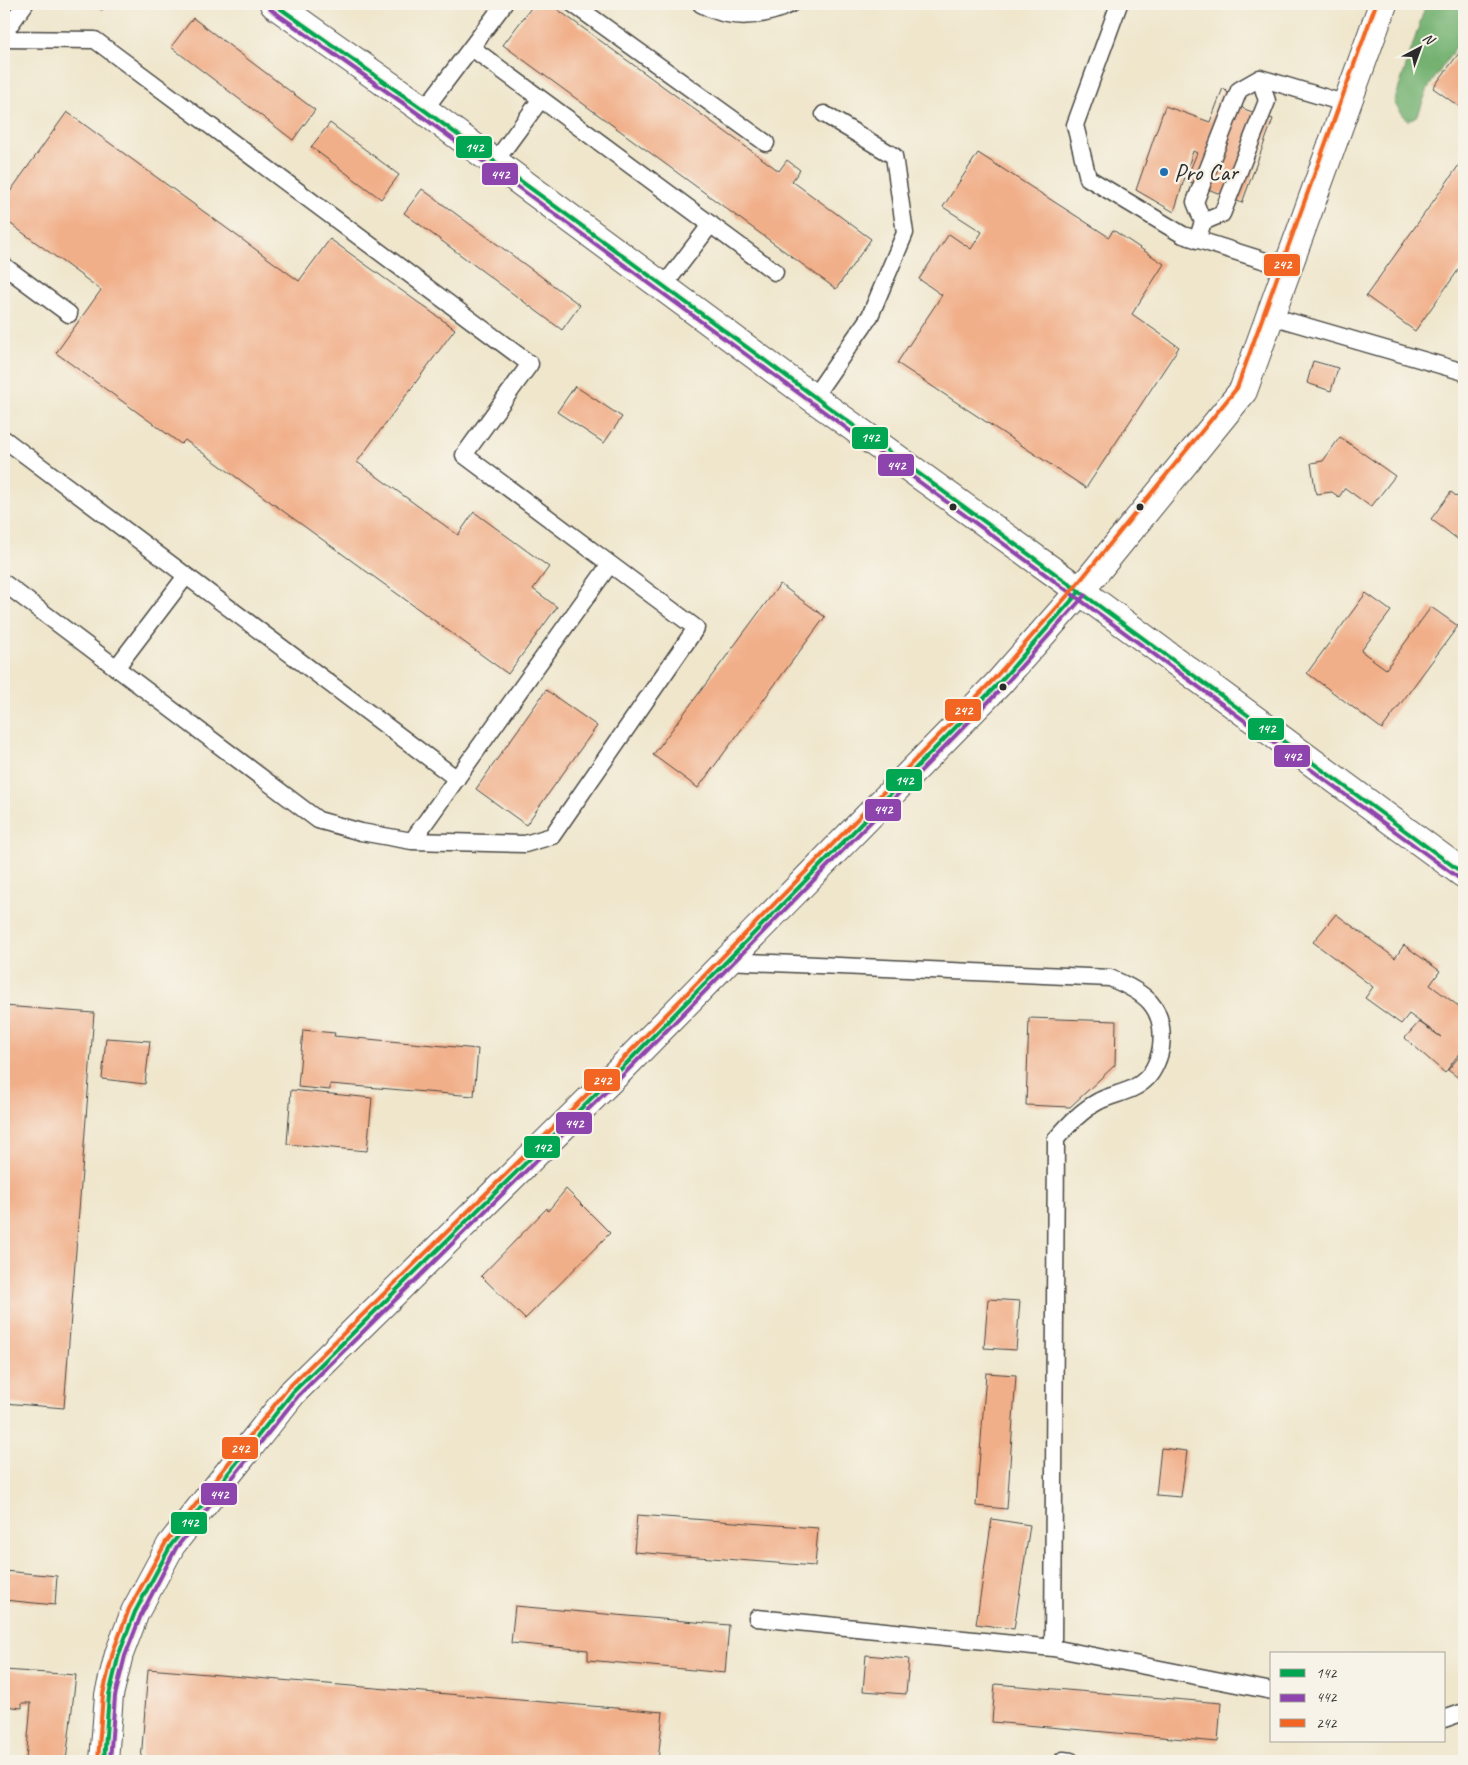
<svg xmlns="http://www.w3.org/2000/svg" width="1468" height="1765" viewBox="0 0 1468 1765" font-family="Caveat,sans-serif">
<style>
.forest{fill:#74b272;stroke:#506e4e}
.building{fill:#f1af89}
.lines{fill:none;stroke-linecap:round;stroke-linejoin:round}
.lane-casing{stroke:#484743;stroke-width:19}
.street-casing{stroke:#484743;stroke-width:30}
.secondary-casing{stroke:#484743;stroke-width:30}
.lane{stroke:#fff;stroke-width:16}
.street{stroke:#fff;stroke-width:28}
.secondary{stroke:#fff;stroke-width:28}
.bus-1-casing{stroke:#f7f3e8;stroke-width:8}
.bus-2-casing{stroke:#f7f3e8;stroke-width:8}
.bus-3-casing{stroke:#f7f3e8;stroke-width:8}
.bus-1{stroke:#00a651;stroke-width:4}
.bus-2{stroke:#8e44ad;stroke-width:4}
.bus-3{stroke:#f26522;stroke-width:4}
.poi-dot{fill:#1f6fb2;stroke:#f7f3e8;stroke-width:2}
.bus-dot{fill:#2b2b2b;stroke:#f7f3e8;stroke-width:2}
.labels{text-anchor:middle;stroke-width:5;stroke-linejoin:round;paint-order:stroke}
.poi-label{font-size:24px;fill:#2b2b2b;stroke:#f7f3e8;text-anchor:start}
.line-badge{stroke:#f7f3e8;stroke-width:2}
.badge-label{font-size:14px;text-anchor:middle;font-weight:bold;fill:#fff}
</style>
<rect width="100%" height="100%" fill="#f7f3e8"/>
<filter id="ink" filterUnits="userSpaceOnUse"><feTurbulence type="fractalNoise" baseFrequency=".02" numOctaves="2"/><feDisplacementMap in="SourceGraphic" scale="10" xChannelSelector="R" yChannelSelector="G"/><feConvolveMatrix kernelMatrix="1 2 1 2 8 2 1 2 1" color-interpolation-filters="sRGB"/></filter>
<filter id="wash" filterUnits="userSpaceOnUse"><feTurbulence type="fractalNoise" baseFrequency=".0096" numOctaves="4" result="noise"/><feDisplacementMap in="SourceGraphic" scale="20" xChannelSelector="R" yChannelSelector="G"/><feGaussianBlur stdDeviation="1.12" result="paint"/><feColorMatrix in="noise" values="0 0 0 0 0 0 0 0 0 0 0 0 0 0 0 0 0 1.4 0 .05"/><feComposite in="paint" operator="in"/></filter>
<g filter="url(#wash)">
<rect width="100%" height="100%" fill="#efe6cc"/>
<path class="forest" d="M1426,4H1464V35L1428,88L1418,115L1408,121L1394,103Z"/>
<g id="blocks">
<path class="building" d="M92,4H106L102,10Z
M534,4H550L779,171L787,160L800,170L792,181L871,239L836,289L503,45Z
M193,18L315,110L293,140L171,47Z
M1462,49L1464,51V110L1433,88Z
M1223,88L1244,109L1273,119L1242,203L1186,180L1197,153L1193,151L1174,212L1136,190L1165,106L1210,122Z
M67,112L299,281L330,239L455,329L357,462L458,535L474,512L549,567L533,589L557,607L508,674L185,440L181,444L56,353L101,290L4,219V200Z
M330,123L399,175L381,199L311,147Z
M978,153L1109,237L1113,230L1164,264L1132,314L1179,347L1086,488L897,363L942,295L919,279L949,234L971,249L982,232L943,207Z
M1459,165L1464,168V262L1415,331L1366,296Z
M422,189L580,305L562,330L404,213Z
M1313,361L1338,368L1331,391L1307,383Z
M575,386L622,417L604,443L557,412Z
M1340,437L1395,476L1371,507L1345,488L1339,497L1332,492L1316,494L1311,463L1323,461Z
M1451,492L1464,502V544L1431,519Z
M780,584L825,617L698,788L653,755Z
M1366,593L1391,611L1361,651L1386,669L1431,607L1458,626L1382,729L1307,673Z
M546,690L597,726L526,825L476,789Z
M1336,914L1395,958L1404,945L1440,971L1430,985L1464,1010V1082L1448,1070L1462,1053L1460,1052L1445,1073L1405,1038L1419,1022L1441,1037L1409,1014L1401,1024L1365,998L1373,987L1313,942Z
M4,1006L94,1013L64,1408L4,1403Z
M1029,1018L1116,1021L1115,1065L1070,1107L1026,1105Z
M303,1030L335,1033L334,1036L478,1049L474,1096L330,1084V1090L298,1087Z
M106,1038L150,1041L145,1084L102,1079Z
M291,1090L372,1098L367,1151L287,1144Z
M566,1189L610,1233L525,1319L481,1276L547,1208L548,1211Z
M988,1299L1020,1301L1016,1350L984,1348Z
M986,1373L1016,1375L1007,1509L976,1506Z
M1161,1448L1187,1451L1181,1497L1156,1495Z
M637,1515L818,1528L815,1566L634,1552Z
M992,1519L1030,1525L1014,1629L976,1624Z
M4,1571L57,1576L55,1605L4,1600Z
M515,1606L729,1625L725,1673L588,1660V1650L511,1643Z
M866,1655L909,1659L906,1694L863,1691Z
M148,1669L663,1712L658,1761H141Z
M4,1670L76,1675L66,1761L26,1760L31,1703H22V1708L4,1706Z
M995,1684L1221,1703L1218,1742L992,1722Z"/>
</g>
</g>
<g filter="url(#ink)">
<use href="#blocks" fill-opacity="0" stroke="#484743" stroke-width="1"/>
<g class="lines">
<defs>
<path id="lane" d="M573,4L766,143
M701,4C730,21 762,18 791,4
M1119,4L1075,125L1088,178L1183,235L1288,268
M4,33L25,4
M4,39L95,40L530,364L464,455L610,564L412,841L361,832L318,820L4,583
M472,48L775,272
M424,110L504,4
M494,163L541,99
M1203,222L1222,214L1267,101L1260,78
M1197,240L1203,222L1195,202L1239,90L1260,78L1347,104
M4,266L69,314
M663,287L711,224
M1271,316L1464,372
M813,398L870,316L905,233L894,156L824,114
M4,439L457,779
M116,668L186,576
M412,841L525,844L552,836L696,628L610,564
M726,961L1110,978C1144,992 1166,1006 1161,1047C1160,1056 1154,1071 1147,1078C1134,1092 1115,1093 1099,1101C1082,1110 1069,1124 1056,1139L1053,1648L757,1618
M1053,1648L1272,1691
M1444,1719L1464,1712
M1063,1760L1071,1761"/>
<path id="street" d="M104,1761L109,1695L119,1654L135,1612L171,1545L293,1392L621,1069L998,684L1080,591L1464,874"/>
<path id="secondary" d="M274,4L424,110L813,398L1080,591L1243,391L1383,4"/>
</defs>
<use href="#lane" class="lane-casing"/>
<use href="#street" class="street-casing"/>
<use href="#secondary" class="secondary-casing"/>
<use href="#lane" class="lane"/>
<use href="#street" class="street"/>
<use href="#secondary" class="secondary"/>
<defs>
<path id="bus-1" d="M274,4L424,110L1464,874
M104,1761L109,1695L119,1654L135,1612L171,1545L293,1392L621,1069L998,684L1080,591"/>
<path id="bus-2" d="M270,9L420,115L1460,879
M110,1761L115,1696L125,1656L141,1615L176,1548L298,1396L625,1073L1002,688L1085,595"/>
<path id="bus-3" d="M98,1761L103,1694L113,1652L129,1609L166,1542L288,1388L617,1065L993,680L1075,587L1237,388L1376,4"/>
</defs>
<use href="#bus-1" class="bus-1-casing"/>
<use href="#bus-2" class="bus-2-casing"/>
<use href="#bus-3" class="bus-3-casing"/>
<use href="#bus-1" class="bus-1"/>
<use href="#bus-2" class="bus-2"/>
<use href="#bus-3" class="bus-3"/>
</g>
</g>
<circle class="poi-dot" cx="1164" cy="172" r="5"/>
<g class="bus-dot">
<circle cx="953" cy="507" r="4.5"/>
<circle cx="1140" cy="507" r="4.5"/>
<circle cx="1003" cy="687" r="4.5"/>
</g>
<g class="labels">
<g class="poi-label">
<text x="1174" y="180">Pro Car</text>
</g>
</g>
<g class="line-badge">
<rect x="455" y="135" width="38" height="24" rx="5" fill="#00a651"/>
<rect x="481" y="162" width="38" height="24" rx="5" fill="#8e44ad"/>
<rect x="1263" y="253" width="38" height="24" rx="5" fill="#f26522"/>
<rect x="851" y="426" width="38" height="24" rx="5" fill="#00a651"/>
<rect x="877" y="453" width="38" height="24" rx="5" fill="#8e44ad"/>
<rect x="944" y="698" width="38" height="24" rx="5" fill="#f26522"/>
<rect x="1247" y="717" width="38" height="24" rx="5" fill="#00a651"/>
<rect x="1273" y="744" width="38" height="24" rx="5" fill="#8e44ad"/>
<rect x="885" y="768" width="38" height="24" rx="5" fill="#00a651"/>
<rect x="864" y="798" width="38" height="24" rx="5" fill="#8e44ad"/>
<rect x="583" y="1068" width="38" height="24" rx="5" fill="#f26522"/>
<rect x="555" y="1111" width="38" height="24" rx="5" fill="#8e44ad"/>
<rect x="523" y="1135" width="38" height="24" rx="5" fill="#00a651"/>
<rect x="221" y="1436" width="38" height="24" rx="5" fill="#f26522"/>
<rect x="200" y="1482" width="38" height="24" rx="5" fill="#8e44ad"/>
<rect x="170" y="1511" width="38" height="24" rx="5" fill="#00a651"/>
</g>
<g class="badge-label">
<text x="474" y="152">142</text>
<text x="500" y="179">442</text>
<text x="1282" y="269">242</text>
<text x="870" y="442">142</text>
<text x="896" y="470">442</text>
<text x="963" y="715">242</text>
<text x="1266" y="733">142</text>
<text x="1292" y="761">442</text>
<text x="904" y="785">142</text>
<text x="883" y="814">442</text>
<text x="602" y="1085">242</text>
<text x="574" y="1128">442</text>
<text x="542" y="1152">142</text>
<text x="240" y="1453">242</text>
<text x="219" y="1499">442</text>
<text x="189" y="1527">142</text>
</g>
<rect width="1468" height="1765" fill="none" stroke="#f7f3e8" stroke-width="20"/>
<rect x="1270" y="1652" width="175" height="90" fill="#f7f3e8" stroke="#a5a39c"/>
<rect x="1280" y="1669" width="25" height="8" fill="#00a651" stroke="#a5a39c"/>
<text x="1316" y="1678" font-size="15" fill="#2b2b2b">142</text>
<rect x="1280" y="1694" width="25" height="8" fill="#8e44ad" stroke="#a5a39c"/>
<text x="1316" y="1702" font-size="15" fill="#2b2b2b">442</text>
<rect x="1280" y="1719" width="25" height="8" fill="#f26522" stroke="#a5a39c"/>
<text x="1316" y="1728" font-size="15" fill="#2b2b2b">242</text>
<g transform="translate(1420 48) rotate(41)" stroke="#f7f3e8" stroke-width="4" paint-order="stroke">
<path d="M0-4L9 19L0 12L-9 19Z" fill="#2b2b2b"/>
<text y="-8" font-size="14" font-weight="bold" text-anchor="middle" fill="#2b2b2b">N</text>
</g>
</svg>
